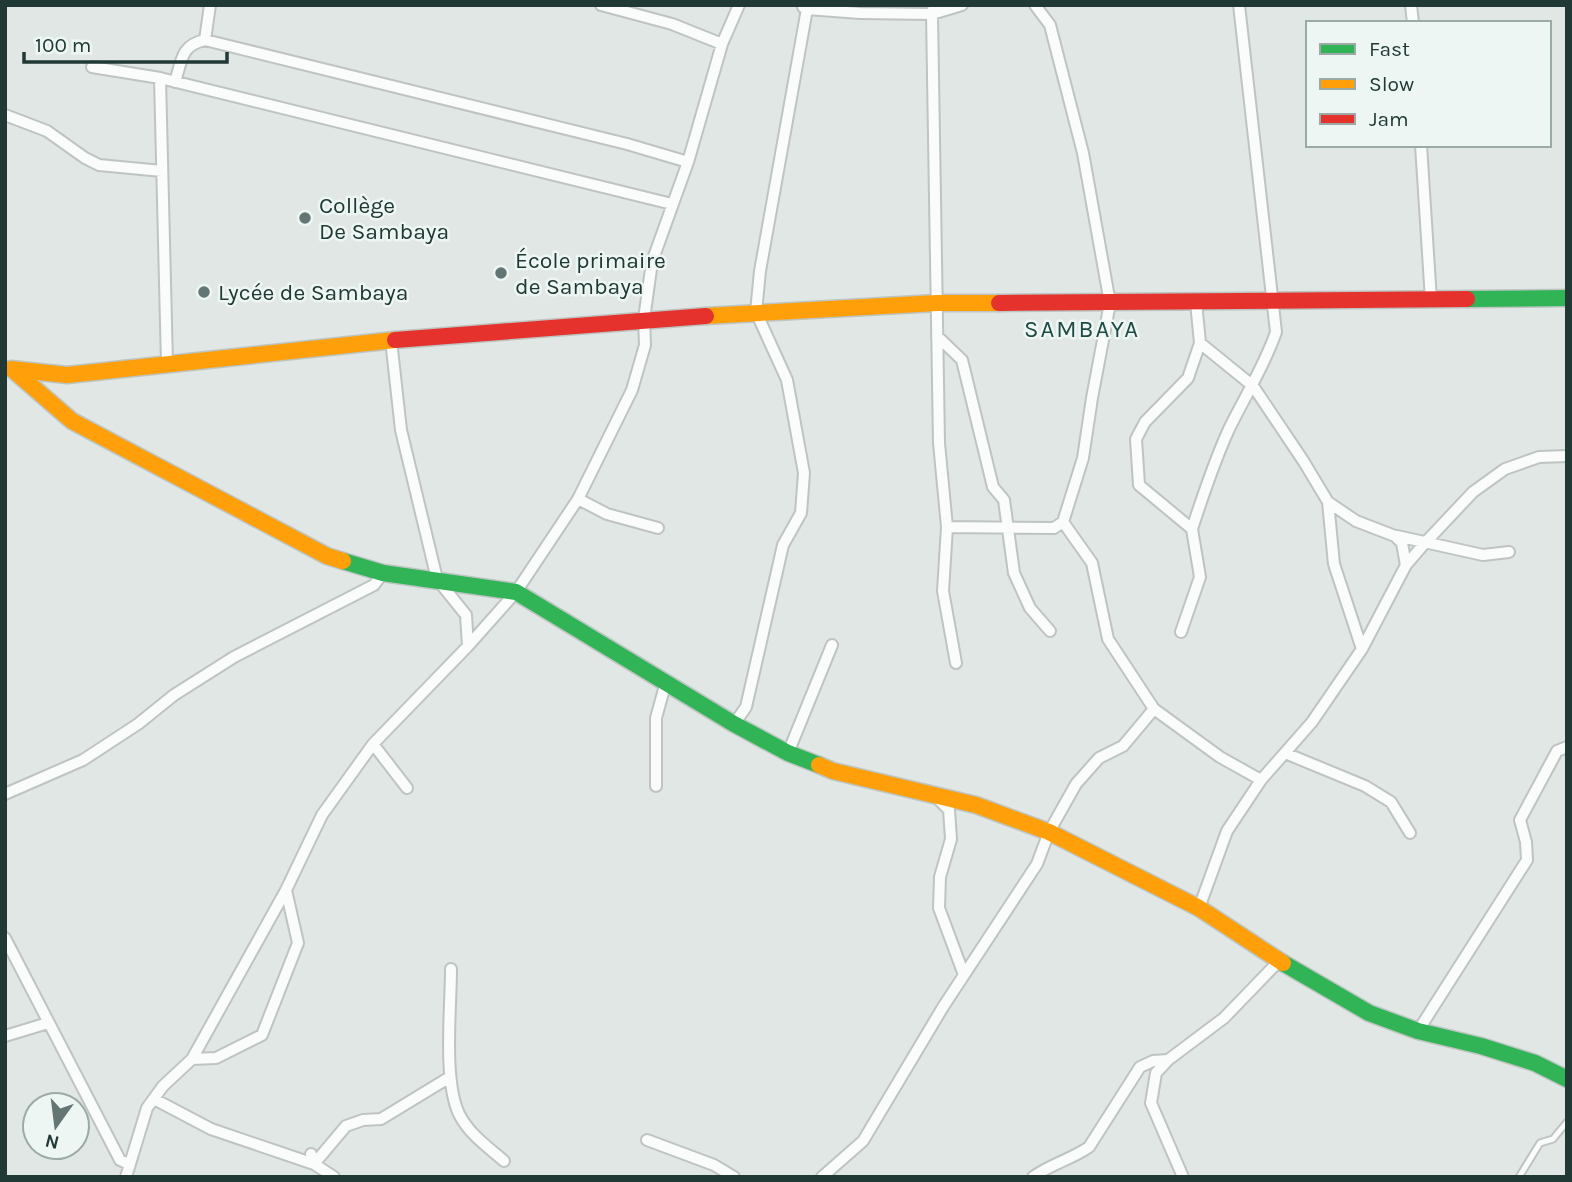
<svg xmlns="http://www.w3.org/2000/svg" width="1572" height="1182" viewBox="0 0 1572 1182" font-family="Karla,sans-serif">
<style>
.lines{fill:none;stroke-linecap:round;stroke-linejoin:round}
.lane-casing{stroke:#bec4c2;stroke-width:9}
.street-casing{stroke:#bec4c2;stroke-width:14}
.fast-casing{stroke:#bdc5c2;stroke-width:19}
.slow-casing{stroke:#bdc5c2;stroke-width:19}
.jam-casing{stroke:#bdc5c2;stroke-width:19}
.lane{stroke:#fafbfb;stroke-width:5}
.street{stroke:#fafbfb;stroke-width:10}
.fast{stroke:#30b455;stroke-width:16}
.slow{stroke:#ff9f0a;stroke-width:16}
.jam{stroke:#e5322d;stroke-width:16}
.poi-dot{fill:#647673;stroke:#eef6f3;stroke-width:2.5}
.labels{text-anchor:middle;stroke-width:5;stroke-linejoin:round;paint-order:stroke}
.poi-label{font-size:23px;fill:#203935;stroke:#eef6f3;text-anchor:start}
.neighbourhood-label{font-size:24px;letter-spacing:2px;fill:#1d4a44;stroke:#eef6f3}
</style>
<rect width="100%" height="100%" fill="#e1e7e5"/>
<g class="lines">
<defs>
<path id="lane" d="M1519,1177L1540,1143L1553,1139L1567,1122"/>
<path id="street" d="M601,5L672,24L722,44
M934,5L932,14L939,443L947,527L943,591L956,663
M1411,5L1413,23
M803,7L807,9L860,13L932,14L962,5
M205,40L210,5
M92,67L160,78L672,204
M160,78L167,364
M175,82C182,60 181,45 205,40L627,144L688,162
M5,115L47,131L85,158L99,165L162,171
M1421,145L1431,300
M937,336L962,360L993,487L1004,500L1014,573L1030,608L1050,631
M391,340L401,430L437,579L466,615L468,646
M1200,343L1253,386L1304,462L1328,502L1356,521L1395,536L1402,543L1406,565
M578,499L607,514L658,528
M1328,502L1334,564L1362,649
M1063,522L1092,563L1108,639L1154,709L1220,757L1261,780
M947,527L1054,528L1063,522L1083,458L1092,398L1110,303L1083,153L1050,25L1035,5
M1192,529C1203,495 1214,462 1229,429C1245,396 1264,367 1276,332L1239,5
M1397,536L1483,555L1509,552
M1181,632L1200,577L1192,529L1139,485L1136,439L1145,422L1188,378L1200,343L1196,302
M734,724L746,707L783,545L801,513L804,473L787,380L756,312L760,271L807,9
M373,744L407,788
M788,753L832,645
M1285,753L1365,786L1391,802L1410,833
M656,786V718L666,682
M5,794L83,760L138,724L174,695L234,657L374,585L383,573
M935,796L949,810L951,839L940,877L939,908L964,975
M1199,908L1227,831L1261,780L1312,722L1362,649L1406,565L1424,544L1473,492L1505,469L1539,457L1567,456
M5,938L120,1160L129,1164
M451,969C451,1008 443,1080 459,1114C469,1134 488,1147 504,1161
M1418,1031L1527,860L1526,842L1520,820L1557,751L1567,747
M5,1036L48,1023
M192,1059L216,1058L262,1035L298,943L286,890
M1168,1060L1156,1073L1151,1103L1183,1177
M154,1099L211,1129L314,1164L334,1177
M647,1140L714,1165L734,1177
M311,1154L314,1164L346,1126L363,1120L381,1119L450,1077
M126,1177L147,1108L163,1086L192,1059L286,890L322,815L373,744L468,646L516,592L578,499L632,390L645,345L644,319L652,262L688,162L722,44L739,5
M822,1177L863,1141L943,1007L1037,864L1049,832L1076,784L1099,758L1123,746L1154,709
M1033,1177C1051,1164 1072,1159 1089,1147L1140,1067L1153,1061L1168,1060L1224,1018L1279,961"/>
<path id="fast" d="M1467,299L1567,298
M343,561L383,573L516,592L734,724L788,753L819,765
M1283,963L1369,1013L1418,1031L1481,1046L1535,1063L1567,1079"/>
<path id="slow" d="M706,316L937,303H999
M11,369L67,375L395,340
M12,369L72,421L327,556L343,561
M819,765L833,771L976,805L1049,832L1199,908L1283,963"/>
<path id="jam" d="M999,303L1467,299
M395,340L706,316"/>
</defs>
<use href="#lane" class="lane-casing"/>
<use href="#street" class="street-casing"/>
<use href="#fast" class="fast-casing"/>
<use href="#slow" class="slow-casing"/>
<use href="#jam" class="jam-casing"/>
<use href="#lane" class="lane"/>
<use href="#street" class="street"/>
<use href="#fast" class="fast"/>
<use href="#slow" class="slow"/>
<use href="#jam" class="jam"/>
</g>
<g class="poi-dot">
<circle cx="305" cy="218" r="7"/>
<circle cx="501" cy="273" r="7"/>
<circle cx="204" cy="292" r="7"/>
</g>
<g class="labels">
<g class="poi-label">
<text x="319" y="213">Collège<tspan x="319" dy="26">De Sambaya</tspan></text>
<text x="515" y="268">École primaire<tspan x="515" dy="26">de Sambaya</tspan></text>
<text x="218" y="300">Lycée de Sambaya</text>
</g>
<g class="neighbourhood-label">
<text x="1082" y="337">SAMBAYA</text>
</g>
</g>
<rect width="1572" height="1182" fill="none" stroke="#203935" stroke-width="14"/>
<rect x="1306" y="21" width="245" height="126" fill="#eef6f3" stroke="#9caaa7" stroke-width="2"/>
<rect x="1320" y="44" width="35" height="10" fill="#30b455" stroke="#9caaa7" stroke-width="2"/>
<text x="1369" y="56" font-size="21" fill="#203935">Fast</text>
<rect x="1320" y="79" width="35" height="10" fill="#ff9f0a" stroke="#9caaa7" stroke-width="2"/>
<text x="1369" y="91" font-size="21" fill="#203935">Slow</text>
<rect x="1320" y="114" width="35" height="10" fill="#e5322d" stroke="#9caaa7" stroke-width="2"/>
<text x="1369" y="126" font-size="21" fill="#203935">Jam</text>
<g transform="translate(56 1126) rotate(194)"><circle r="33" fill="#eef6f3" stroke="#9caaa7" stroke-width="2"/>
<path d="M0-5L12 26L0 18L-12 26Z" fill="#647673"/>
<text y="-10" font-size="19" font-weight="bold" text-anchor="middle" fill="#203935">N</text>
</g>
<path d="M24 52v10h203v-10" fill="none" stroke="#203935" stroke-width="3.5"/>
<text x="35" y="52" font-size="21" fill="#203935" stroke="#eef6f3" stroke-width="5" paint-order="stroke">100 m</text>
</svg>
